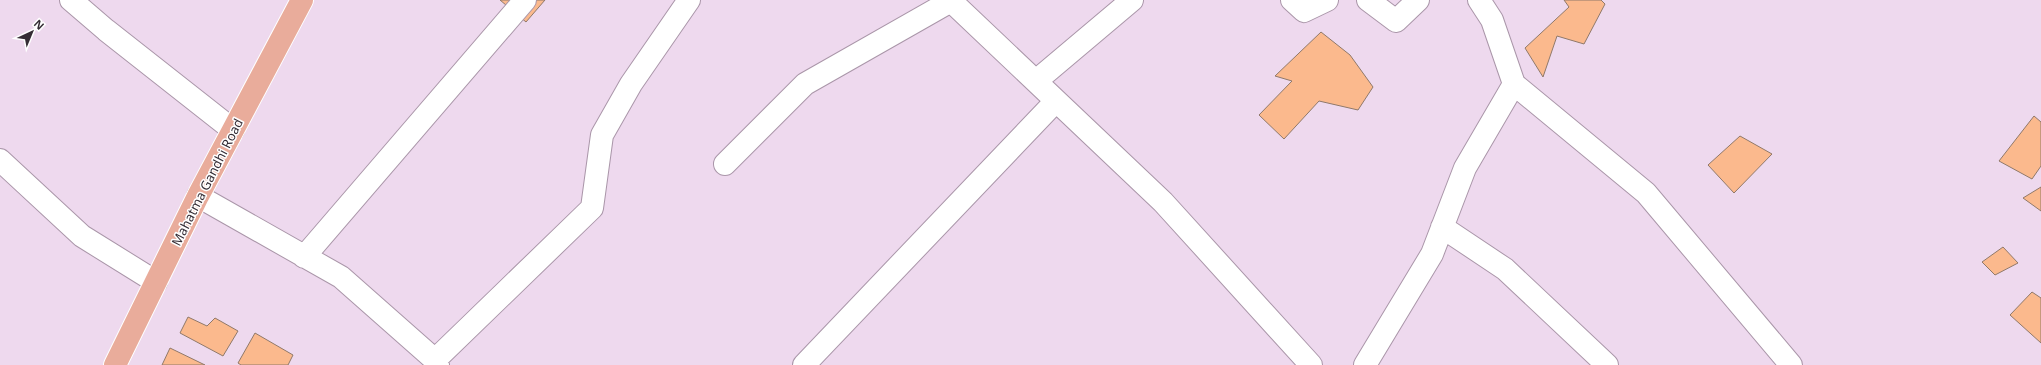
<svg xmlns="http://www.w3.org/2000/svg" width="2041" height="365" viewBox="0 0 2041 365" font-family="'Noto Sans',sans-serif">
<style>
.building{fill:#fbb98d;stroke:#90796a}
.lines{fill:none;stroke-linecap:round;stroke-linejoin:round}
.minor-casing{stroke:#aa96a9;stroke-width:24}
.major-casing{stroke:#fff;stroke-width:24}
.minor{stroke:#fff;stroke-width:22}
.major{stroke:#e9ac9b;stroke-width:22}
.labels{text-anchor:middle;stroke-width:3;stroke-linejoin:round;paint-order:stroke}
.street-label{font-size:13px;fill:#352d35;stroke:#fff}
</style>
<rect width="100%" height="100%" fill="#eed9ee"/>
<path class="building" d="M500,0H545L526,22Z
M1564,0H1601L1605,4L1584,44L1557,36L1543,77L1525,48L1569,7Z
M1321,32L1350,55L1373,87L1358,110L1319,101L1284,139L1259,115L1292,81L1275,76Z
M2034,116L2041,122V166L2032,179L1999,161Z
M1740,136L1772,154L1734,193L1708,165Z
M2041,187V211L2023,198Z
M2003,247L2018,263L1995,275L1982,262Z
M2032,292L2041,298V343L2010,315Z
M188,317L207,326L215,318L238,331L223,356L180,333Z
M255,333L293,355L288,365H241L238,363Z
M170,348L205,365H162Z"/>
<g class="lines">
<defs>
<path id="minor" d="M71,0L106,30L233,130
M950,0L1163,202L1311,365
M1292,0L1304,11L1327,0
M1368,0L1396,21L1418,0
M1479,0L1492,20L1514,84L1646,193L1791,365
M1036,81L1132,0
M0,160L82,236L156,282
M725,164L805,84L951,1
M198,196L341,277L435,360L438,365
M1442,227L1505,269L1607,365
M304,257L525,0
M435,360L592,208L602,135L631,84L689,0
M804,365L1056,101
M1365,365L1432,254L1465,168L1514,84"/>
<path id="major" d="M115,365L198,196L302,0"/>
</defs>
<use href="#minor" class="minor-casing"/>
<use href="#major" class="major-casing"/>
<use href="#minor" class="minor"/>
<use href="#major" class="major"/>
</g>
<g class="labels">
<g class="street-label">
<text transform="translate(207 182) rotate(-63)" y="5">Mahatma Gandhi Road</text>
</g>
</g>
<g transform="translate(32 32) rotate(44)" stroke="#ffffff" stroke-width="3" paint-order="stroke">
<path d="M0-3L7 15L0 10L-7 15Z" fill="#352d35"/>
<text y="-6" font-size="11" font-weight="bold" text-anchor="middle" fill="#352d35">N</text>
</g>
</svg>
